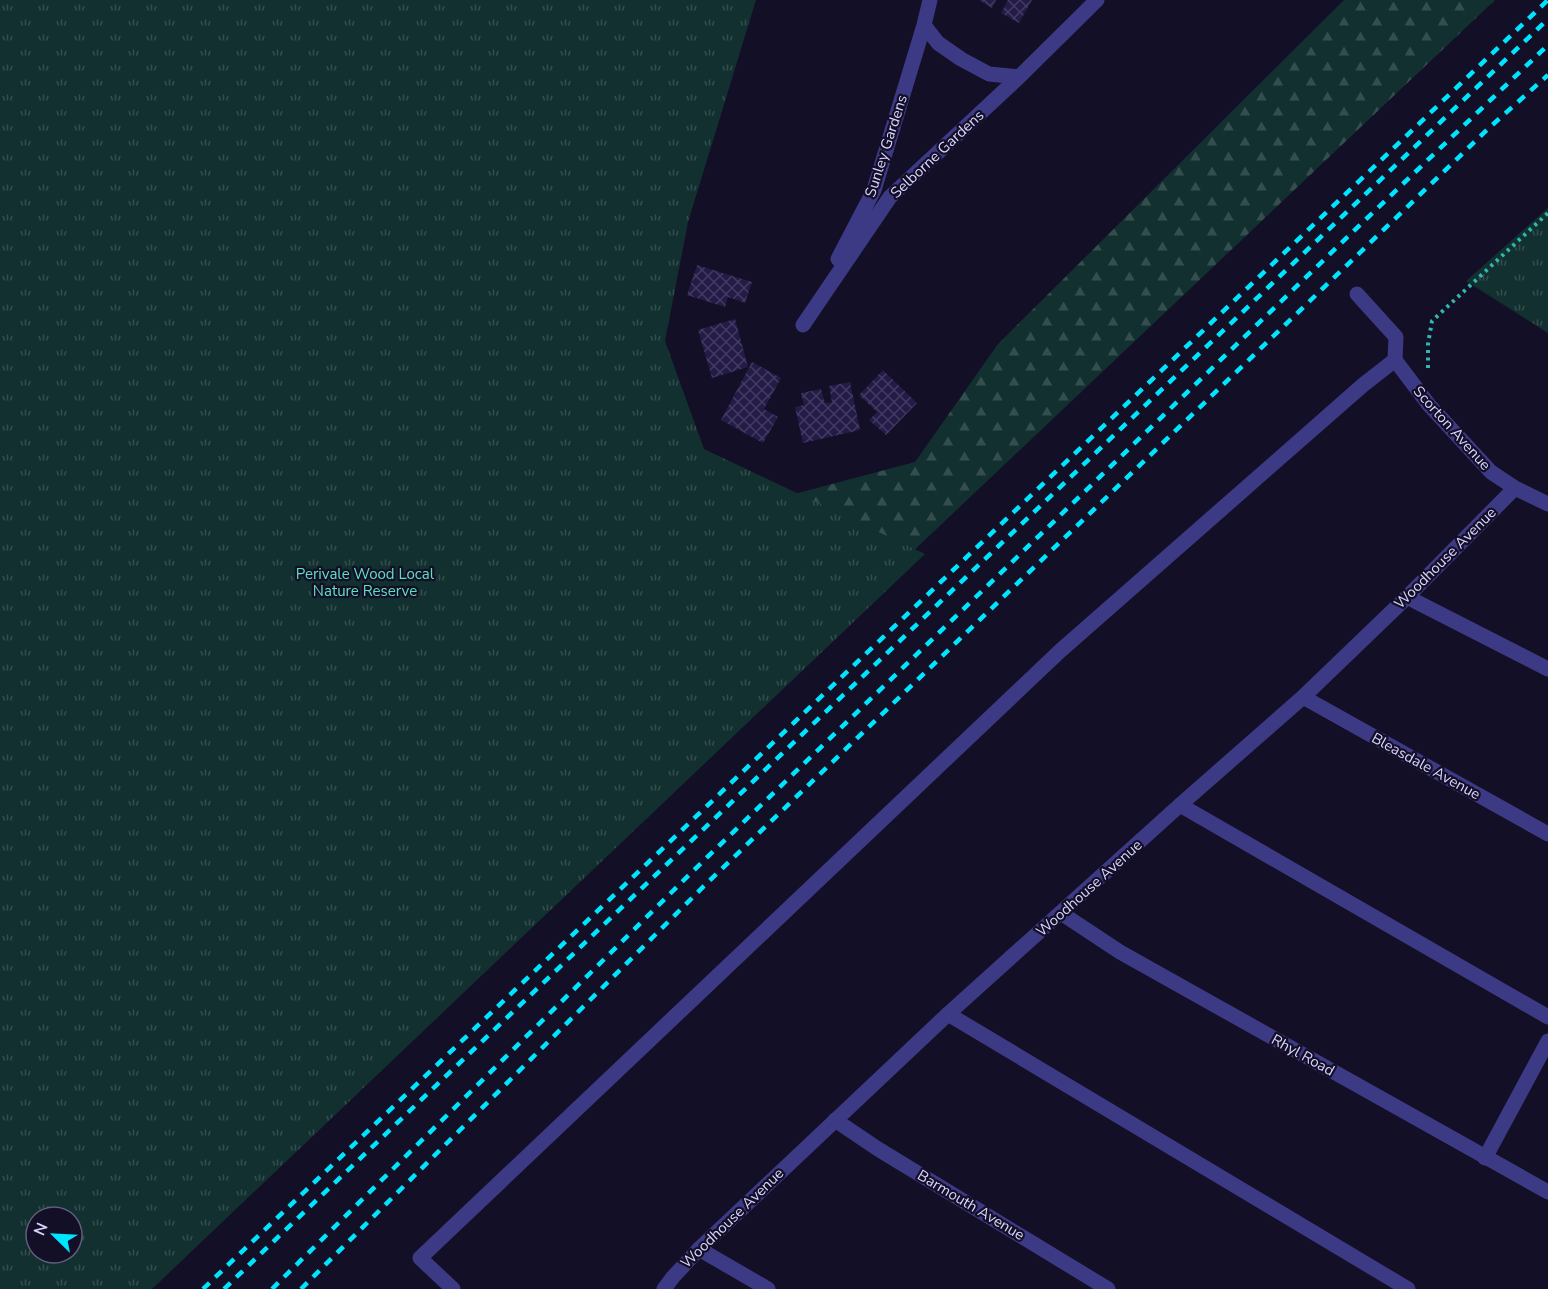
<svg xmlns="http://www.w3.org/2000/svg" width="1548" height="1289" viewBox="0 0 1548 1289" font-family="'Nunito Sans',sans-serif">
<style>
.forest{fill:url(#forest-firs);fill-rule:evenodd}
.park{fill:url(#park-tufts);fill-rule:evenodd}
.building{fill:url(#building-cross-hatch)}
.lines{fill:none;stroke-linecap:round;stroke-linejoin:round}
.path{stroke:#2fb8b0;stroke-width:4;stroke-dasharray:3 4.5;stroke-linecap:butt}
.lane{stroke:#3d3a85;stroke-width:15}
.street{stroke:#3d3a85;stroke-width:15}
.rail{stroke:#00e5ff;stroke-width:4.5;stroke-dasharray:9 8;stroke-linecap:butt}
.labels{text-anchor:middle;stroke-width:4.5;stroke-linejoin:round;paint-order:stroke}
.street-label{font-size:15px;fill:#d9d4ff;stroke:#130f26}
.park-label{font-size:15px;fill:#5fe0c0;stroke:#130f26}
</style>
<defs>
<pattern id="forest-firs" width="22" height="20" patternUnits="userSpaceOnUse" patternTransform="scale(1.5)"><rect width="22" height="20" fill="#12302f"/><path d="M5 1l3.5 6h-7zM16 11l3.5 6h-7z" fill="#344d4e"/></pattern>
<pattern id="park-tufts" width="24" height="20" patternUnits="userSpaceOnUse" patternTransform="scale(1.5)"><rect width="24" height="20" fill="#12302f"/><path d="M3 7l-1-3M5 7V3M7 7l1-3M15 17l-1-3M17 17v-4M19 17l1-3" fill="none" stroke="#344d4e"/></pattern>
<pattern id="building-cross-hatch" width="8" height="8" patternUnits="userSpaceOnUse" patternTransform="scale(1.5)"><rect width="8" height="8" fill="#241b47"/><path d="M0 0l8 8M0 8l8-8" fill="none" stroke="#433b63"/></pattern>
</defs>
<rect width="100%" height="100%" fill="#130f26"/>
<path class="forest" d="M1344,0H1495L134,1289H0V1156L783,497L915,462L998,344ZM36,1217H72V1253H36Z"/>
<path class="park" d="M0,0H756L688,222L665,341L704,449L925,554L152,1289H0ZM36,1217H72V1253H36Z
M1548,208V333L1466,281Z"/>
<path class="building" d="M979,0H996L992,8Z
M1008,0H1032L1019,23L1001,13Z
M697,265L752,282L745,303L728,297L725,307L687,295Z
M735,319L748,367L712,378L698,330Z
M752,362L781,378L764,409L778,417L763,443L721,420Z
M883,370L917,403L886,435L869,420L877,412L859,395Z
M850,382L860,430L803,443L795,407L804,405L801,393L821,389L825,403L832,402L829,386Z"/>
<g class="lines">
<path class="path" d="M1428,368V344L1432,321L1548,213"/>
<path class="lane" d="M1407,597L1548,669
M1180,805L1548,1017
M948,1014L1408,1289
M1485,1158L1548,1041
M699,1249L768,1289
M453,1289L420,1258L1060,651L1363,385L1395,360L1396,337L1357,294"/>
<path class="street" d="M924,25L938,43L961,59L989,74L1019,77
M838,259L874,190L924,25L930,0
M803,325L890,197L1019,77L1097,0
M1395,360L1429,405L1491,472L1515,488L1548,504
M1303,697L1548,834
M1061,913L1120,952L1548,1192
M835,1120L878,1149L1108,1289
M664,1289L673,1277L699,1249L948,1014L1180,805L1303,697L1407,597L1515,488"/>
<path class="rail" d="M203,1289L1548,0
M224,1289L1548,19
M272,1289L692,872L1364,221L1548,45
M301,1289L705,885L1490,127L1548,75"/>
</g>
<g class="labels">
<g class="street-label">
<text transform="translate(886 146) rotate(-72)" y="5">Sunley Gardens</text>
<text transform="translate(937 154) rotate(-43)" y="5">Selborne Gardens</text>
<text transform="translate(1452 428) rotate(48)" y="5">Scorton Avenue</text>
<text transform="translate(1445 558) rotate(-45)" y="5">Woodhouse Avenue</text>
<text transform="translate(1426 766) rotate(29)" y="5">Bleasdale Avenue</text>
<text transform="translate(1089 888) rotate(-42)" y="5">Woodhouse Avenue</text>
<text transform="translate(1303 1055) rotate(29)" y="5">Rhyl Road</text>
<text transform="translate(971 1205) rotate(31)" y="5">Barmouth Avenue</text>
<text transform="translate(732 1218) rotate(-44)" y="5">Woodhouse Avenue</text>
</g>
<g class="park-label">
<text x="365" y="579">Perivale Wood Local<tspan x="365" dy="17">Nature Reserve</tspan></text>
</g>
</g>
<g transform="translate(54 1235) rotate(294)"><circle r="28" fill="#130f26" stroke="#625e7d" stroke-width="1.5"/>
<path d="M0-4.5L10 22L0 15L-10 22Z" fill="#00e5ff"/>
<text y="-9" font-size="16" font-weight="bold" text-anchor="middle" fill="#d9d4ff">N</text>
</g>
</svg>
